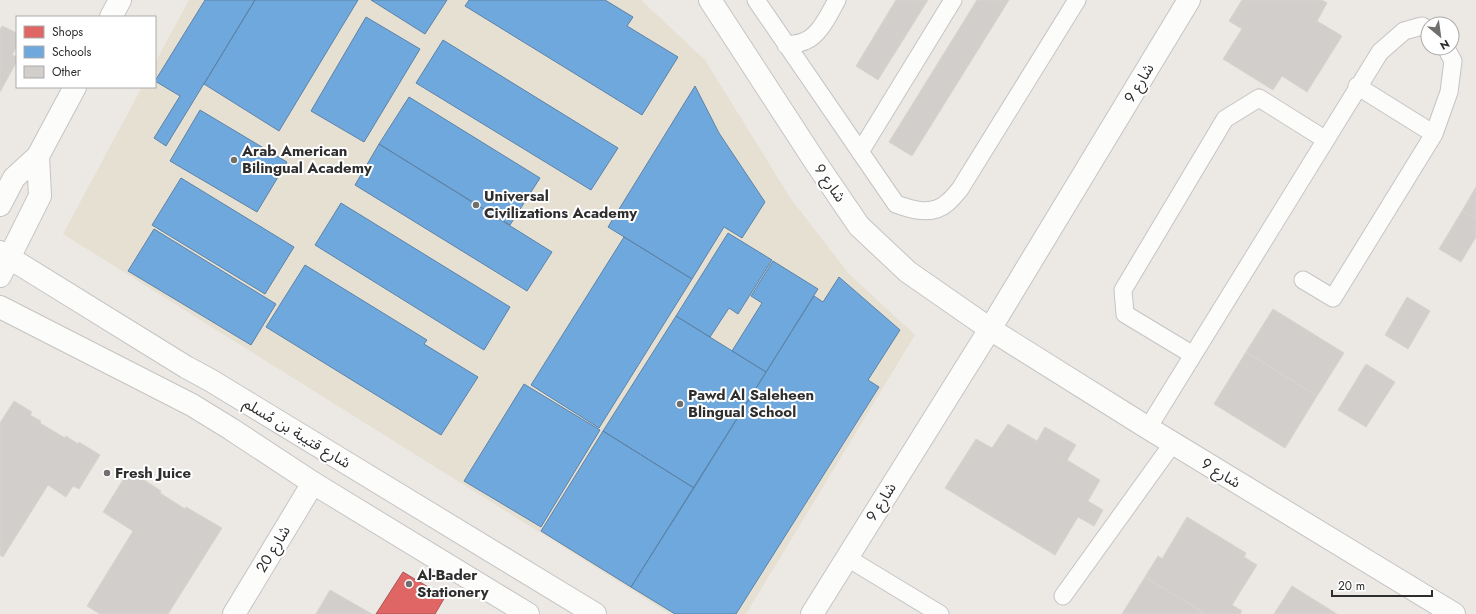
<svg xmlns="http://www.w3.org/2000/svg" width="1476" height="614" viewBox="0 0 1476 614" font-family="Jost,'Noto Sans Arabic',sans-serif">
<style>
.education{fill:#e6e0d3}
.shops{fill:#e06666;stroke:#ab5555}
.schools{fill:#6fa8dc;stroke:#5c83a8}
.building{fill:#d1cecb;stroke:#d7d4d0}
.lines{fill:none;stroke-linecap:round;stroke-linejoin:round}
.service-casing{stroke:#c5c4c5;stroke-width:19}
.minor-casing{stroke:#c5c4c5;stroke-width:24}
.tertiary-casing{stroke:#c5c4c5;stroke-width:24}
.service{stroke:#fcfcfb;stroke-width:17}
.minor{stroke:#fcfcfb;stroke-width:22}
.tertiary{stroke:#fcfcfb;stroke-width:22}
.poi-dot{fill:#706f6e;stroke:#fff;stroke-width:1.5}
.labels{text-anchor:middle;stroke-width:4;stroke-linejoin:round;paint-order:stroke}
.street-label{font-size:15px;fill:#2e2e2e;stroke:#fff}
.poi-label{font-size:15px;font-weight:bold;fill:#2e2e2e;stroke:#fff;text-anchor:start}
</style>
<rect width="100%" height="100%" fill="#ece8e4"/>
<path class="education" d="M189,0H641L705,60L791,199L849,274L915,335L746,614H670L63,234L142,87H155V63Z"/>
<path class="shops" d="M403,572L445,597L435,614H376Z"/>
<path class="schools" d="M205,0H255L166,146L154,138L180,96L155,81Z
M255,0H358L279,131L204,84Z
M371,0H447L425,34Z
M469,0H605L633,17L627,26L678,57L642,115L465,6Z
M366,17L420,49L364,142L311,111Z
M443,40L618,148L591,190L416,83Z
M695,86L719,133L765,202L742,238L724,227L692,279L608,227Z
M409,97L540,178L510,225L379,144Z
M200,110L287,162L257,212L170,161Z
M379,144L552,252L527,291L355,185Z
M181,178L294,247L265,294L152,225Z
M341,203L510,307L484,350L315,245Z
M154,229L276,304L251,345L128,271Z
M728,233L772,260L738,314L729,308L710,337L676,316Z
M624,237L692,279L599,428L531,385Z
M773,261L818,289L766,372L732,351L762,303L751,296Z
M305,265L427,340L424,344L478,377L441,435L266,327Z
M839,277L900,330L868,380L879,387L736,614H675L631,587L814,296L823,302Z
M676,316L766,372L694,488L603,431Z
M524,384L600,430L541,527L464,481Z
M603,431L694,488L631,587L541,531Z"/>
<path class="building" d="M896,0H928L878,80L856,66Z
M977,0H1009L912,156L889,142Z
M1242,0H1322L1327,3L1317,21L1342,36L1307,92L1282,76L1273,90L1223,59L1242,29L1229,21Z
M2,26L17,33V46L12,55L17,57V61L0,92V30Z
M1476,187V219L1462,211Z
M1462,211L1476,219V237L1461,262L1439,249Z
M1407,297L1430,311L1408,349L1385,335Z
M1273,309L1344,353L1317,396L1246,352Z
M1246,352L1317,396L1285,448L1214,404Z
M1366,364L1395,382L1366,427L1338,410Z
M14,401L32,412L30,415L41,421L40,423L65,438L66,436L78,444L79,442L100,455L79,489L73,486L66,497L48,485L3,557L0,555V423Z
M1008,424L1037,441L1045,427L1076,445L1067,460L1100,480L1088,501L1103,510L1094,526L1078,517L1055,555L945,488L976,439L992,448Z
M129,470L161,491L160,493L185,509L186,507L222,528L168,614H100L87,606L133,531L103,512Z
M1187,517L1246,553L1244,557L1257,565L1232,605L1242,611L1240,614H1206L1145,577L1158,556L1162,559Z
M1145,577L1206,614H1122Z
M1292,586L1337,614H1274Z
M330,590L372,614H316Z"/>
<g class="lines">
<defs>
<path id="service" d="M756,0L896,204C912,210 932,216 947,203C952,199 956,194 960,189L1077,0
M786,45C792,44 799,44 805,41C820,35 829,14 837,0
M1434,134L1449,92L1453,61L1446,48
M860,152L953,0
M1303,280L1333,298L1434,134L1357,86
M1193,355L1125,314L1123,290L1225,119L1259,98L1326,140
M1148,428L1380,52L1404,31L1422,26L1428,30
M846,557L940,614
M1063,596L1173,443"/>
<path id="minor" d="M710,0L816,163L859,226L908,272L990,329L1148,428L1454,614
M234,614L313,483
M812,614L990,329L1189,0"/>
<path id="tertiary" d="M111,17L120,0
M0,205L14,178L38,156L75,87
M0,252L186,367L210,380L595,614
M0,276L40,196L38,156
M0,307L192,405L231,429L313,483L528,614"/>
</defs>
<use href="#service" class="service-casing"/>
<use href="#minor" class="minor-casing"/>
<use href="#tertiary" class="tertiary-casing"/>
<use href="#service" class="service"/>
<use href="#minor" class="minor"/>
<use href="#tertiary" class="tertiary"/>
</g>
<g class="poi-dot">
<circle cx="234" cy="160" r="4"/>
<circle cx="476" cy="205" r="4"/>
<circle cx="680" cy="404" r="4"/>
<circle cx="107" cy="473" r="4"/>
<circle cx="409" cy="584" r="4"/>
</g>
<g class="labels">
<g class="street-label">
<text transform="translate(1139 83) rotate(-59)" y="5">شارع 9</text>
<text transform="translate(830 183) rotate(55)" y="5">شارع 9</text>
<text transform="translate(297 433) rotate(31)" y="5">شارع قتيبة بن مُسلم</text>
<text transform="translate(1221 473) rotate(31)" y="5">شارع 9</text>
<text transform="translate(881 502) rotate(-58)" y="5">شارع 9</text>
<text transform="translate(273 549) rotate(-59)" y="5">شارع 20</text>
</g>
<g class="poi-label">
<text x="242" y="156">Arab American<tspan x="242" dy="17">Bilingual Academy</tspan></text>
<text x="484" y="201">Universal<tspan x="484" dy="17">Civilizations Academy</tspan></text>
<text x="688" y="400">Pawd Al Saleheen<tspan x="688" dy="17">Blingual School</tspan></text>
<text x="115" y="478">Fresh Juice</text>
<text x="417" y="580">Al-Bader<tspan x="417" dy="17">Stationery</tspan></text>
</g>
</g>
<rect x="16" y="16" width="140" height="72" fill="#ffffff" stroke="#ababab"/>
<rect x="24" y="26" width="20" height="12" fill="#e06666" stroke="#ababab"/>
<text x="52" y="36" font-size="12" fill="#2e2e2e">Shops</text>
<rect x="24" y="46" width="20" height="12" fill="#6fa8dc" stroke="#ababab"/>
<text x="52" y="56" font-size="12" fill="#2e2e2e">Schools</text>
<rect x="24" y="66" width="20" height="12" fill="#d1cecb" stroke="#ababab"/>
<text x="52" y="76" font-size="12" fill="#2e2e2e">Other</text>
<g transform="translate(1440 36) rotate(151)"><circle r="19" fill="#ffffff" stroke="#ababab"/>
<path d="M0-3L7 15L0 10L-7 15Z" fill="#706f6e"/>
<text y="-6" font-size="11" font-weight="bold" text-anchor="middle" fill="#2e2e2e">N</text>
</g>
<path d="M1332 590v6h100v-6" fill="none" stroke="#2e2e2e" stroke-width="2"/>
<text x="1338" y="590" font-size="12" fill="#2e2e2e" stroke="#ffffff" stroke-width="3" paint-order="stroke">20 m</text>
</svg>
